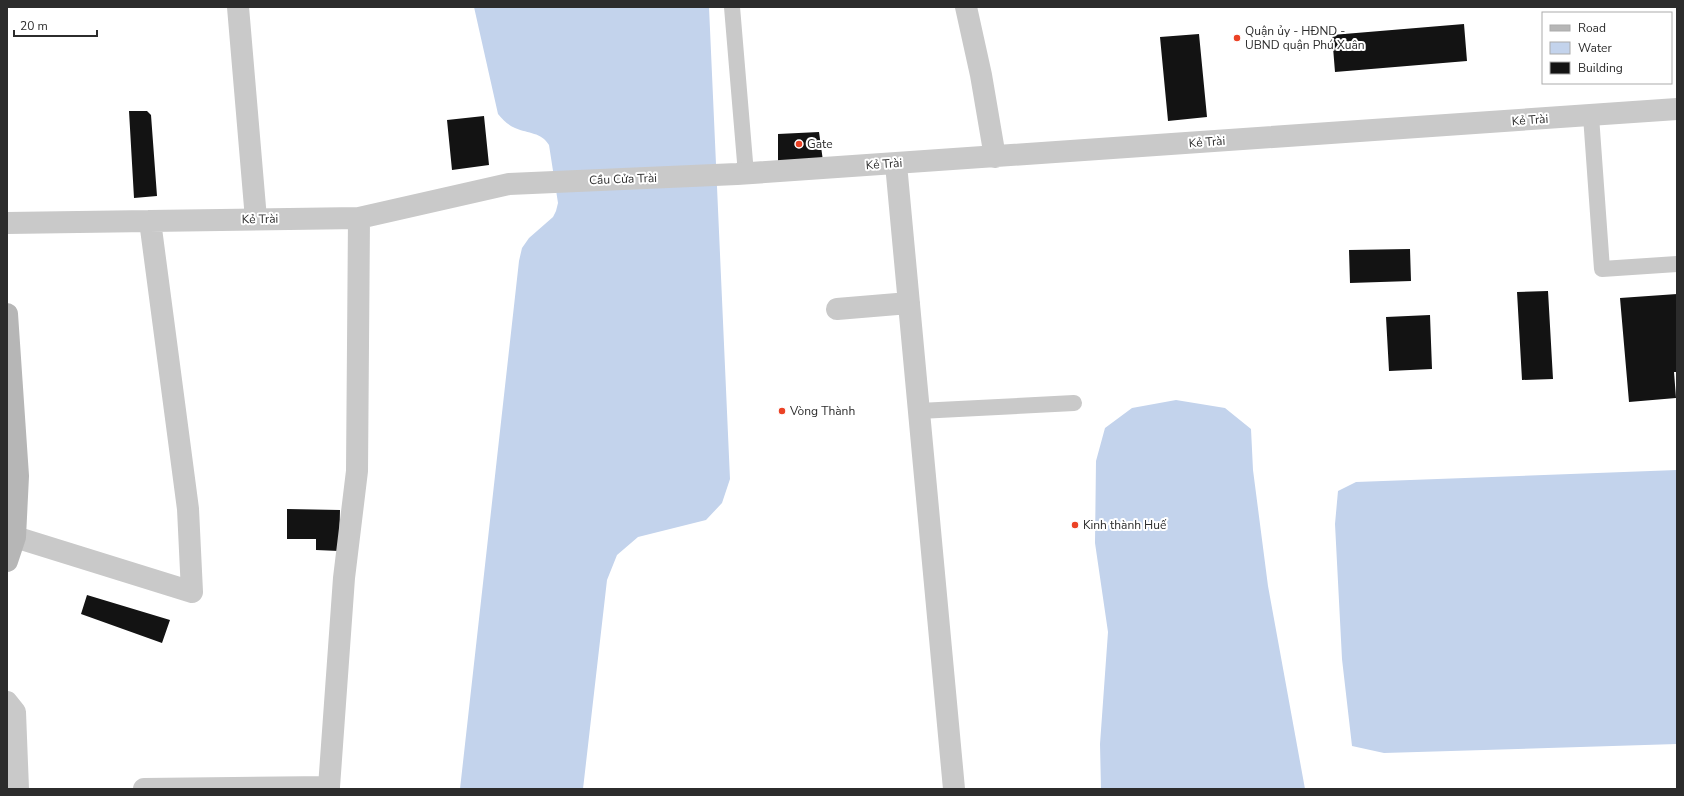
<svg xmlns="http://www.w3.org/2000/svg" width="1684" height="796" viewBox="0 0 1684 796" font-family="'Nunito Sans',sans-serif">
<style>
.water{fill:#c3d3ec}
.building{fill:#131313}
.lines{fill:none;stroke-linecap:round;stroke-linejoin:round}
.service{stroke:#c9c9c9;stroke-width:16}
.minor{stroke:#c9c9c9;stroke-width:22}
.secondary{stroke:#b6b6b6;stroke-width:22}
.poi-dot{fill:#eb4225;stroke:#fff;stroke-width:1.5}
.labels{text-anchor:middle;stroke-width:4;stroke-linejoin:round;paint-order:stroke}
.poi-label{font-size:12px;fill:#2c2c2c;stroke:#fff;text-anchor:start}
.street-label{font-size:12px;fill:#2c2c2c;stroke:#fff}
</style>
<rect width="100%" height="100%" fill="#fff"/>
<path class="water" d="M474,7H709L730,479L722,503L706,520L638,537L617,555L607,580L583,789H460L519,261L522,248L529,238L553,217L556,211L558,203L549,145C541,132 529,134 515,128C508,125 503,120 498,114Z
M1176,400L1225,408L1251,429L1253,470L1268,586L1305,789H1101L1100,744L1108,632L1095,543L1096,461L1105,428L1132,408Z
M1677,470V744L1384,753L1352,746L1342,659L1335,524L1338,491L1356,482Z"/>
<path class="building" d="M1464,24L1467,61L1335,72L1332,35Z
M1199,34L1207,117L1168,121L1160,37Z
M129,111H147L151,115L157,196L134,198Z
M484,116L489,165L452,170L447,120Z
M819,132L823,161L778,166V134Z
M1410,249L1411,281L1350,283L1349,250Z
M1548,291L1553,379L1522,380L1517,292Z
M1677,294V372H1674L1676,398L1629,402L1620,298Z
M1430,315L1432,369L1389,371L1386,317Z
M287,509L340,510L339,551L316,550V539H287Z
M87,595L170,620L162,643L81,614Z"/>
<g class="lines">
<path class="service" d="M732,7L746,174
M1591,116L1602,269L1677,264
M919,411L1074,403"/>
<path class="minor" d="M238,7L256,219
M966,7L981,75L995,157
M896,164L954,789
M7,223L359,218L509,184L737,174L1677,109
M837,309L909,303
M15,537L192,592L188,509L150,221
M7,702L15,712L18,789
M144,789L329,787L344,578L357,471L359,218"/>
<path class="secondary" d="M7,314L18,476L15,537L7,561"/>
</g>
<g class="poi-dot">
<circle cx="1237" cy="38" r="4"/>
<circle cx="799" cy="144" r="4"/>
<circle cx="782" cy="411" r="4"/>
<circle cx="1075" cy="525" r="4"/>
</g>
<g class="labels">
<g class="poi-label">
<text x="1245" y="35">Quận ủy - HĐND -<tspan x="1245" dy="14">UBND quận Phú Xuân</tspan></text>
<text x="807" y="148">Gate</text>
<text x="790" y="415">Vòng Thành</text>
<text x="1083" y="529">Kinh thành Huế</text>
</g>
<g class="street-label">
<text transform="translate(1530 120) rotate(-4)" y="4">Kẻ Trài</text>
<text transform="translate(1207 142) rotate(-4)" y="4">Kẻ Trài</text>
<text transform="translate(884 164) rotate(-4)" y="4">Kẻ Trài</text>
<text transform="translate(623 179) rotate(-2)" y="4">Cầu Cửa Trài</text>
<text transform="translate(260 219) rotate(-1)" y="4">Kẻ Trài</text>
</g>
</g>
<rect width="1684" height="796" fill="none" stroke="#2c2c2c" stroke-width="16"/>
<rect x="1542" y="12" width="130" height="72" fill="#ffffff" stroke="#ababab"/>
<rect x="1550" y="25" width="20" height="6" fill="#b6b6b6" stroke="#ababab"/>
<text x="1578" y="32" font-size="12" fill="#2c2c2c">Road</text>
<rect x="1550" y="42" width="20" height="12" fill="#c3d3ec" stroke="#ababab"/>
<text x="1578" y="52" font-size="12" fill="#2c2c2c">Water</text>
<rect x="1550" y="62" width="20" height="12" fill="#131313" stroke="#ababab"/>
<text x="1578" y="72" font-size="12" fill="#2c2c2c">Building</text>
<path d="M14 30v6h83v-6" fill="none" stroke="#2c2c2c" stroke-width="2"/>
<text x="20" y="30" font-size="12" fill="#2c2c2c" stroke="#ffffff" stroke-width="3" paint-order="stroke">20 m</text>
</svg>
